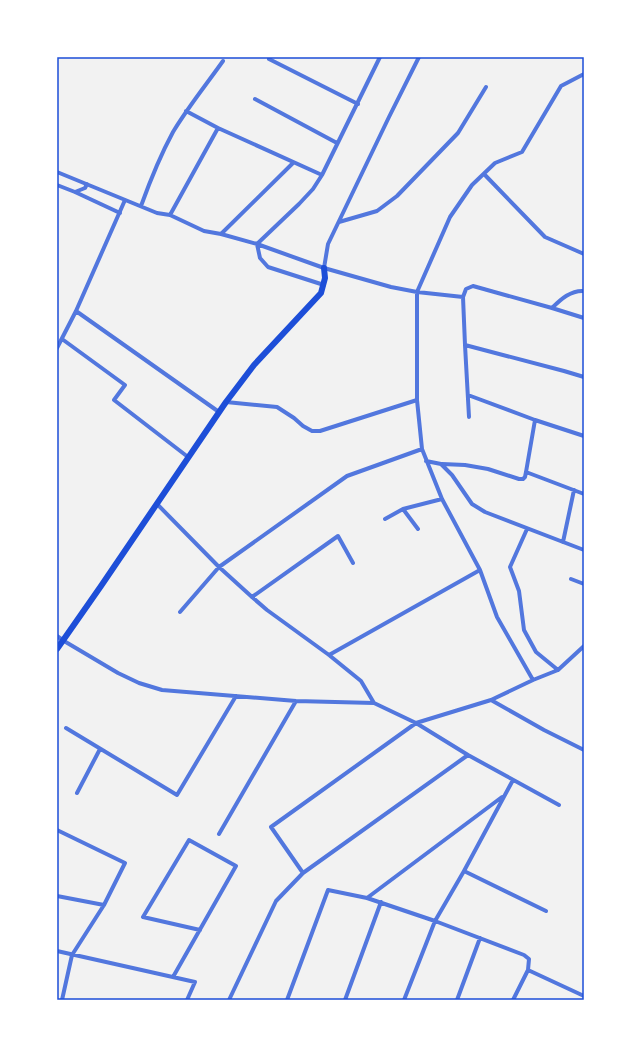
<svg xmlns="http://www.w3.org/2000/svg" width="641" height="1057" viewBox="0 0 641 1057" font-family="'Source Sans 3',sans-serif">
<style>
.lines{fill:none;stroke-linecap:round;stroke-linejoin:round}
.minor{stroke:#5277de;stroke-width:4}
.secondary{stroke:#1d4ed8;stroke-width:6}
.neatline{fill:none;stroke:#1d4ed8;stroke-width:1.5}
</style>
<rect width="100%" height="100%" fill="#f2f2f2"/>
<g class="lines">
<path class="minor" d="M269,59L358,104
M255,99L337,143
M186,111L218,128L322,175
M57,172L157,213L170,215L204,231L221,234L257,244L324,268L391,287L417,292L463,297
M484,174L545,237L584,254
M57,185L75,192L120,213
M75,192L85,188L87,184
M141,206C150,181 160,156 173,132C188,107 206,85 223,61
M170,215L218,128
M339,222L377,211L397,196L458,133L486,87
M221,234L293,163
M324,268L328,244L389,117L419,57
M324,285L268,267L260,258L257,244L299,204L313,189L322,175L380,57
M552,308C561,299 571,290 584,291
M76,311L219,412
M62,339L125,385L114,400L188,457
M465,345L564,371L584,377
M57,348L76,311L125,200
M468,395L535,420L584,436
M226,402L277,407L294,418L303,426L312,431H320L417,400
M469,417L465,345L463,297L466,289L473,286L552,308L584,318
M426,461L441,464L452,475L472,504L485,512L584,550
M442,464L465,465L488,469L519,479H523L525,477L526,472L535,420
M526,472L584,494
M157,504L219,567L252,597L267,610L329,655L361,681L374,703L416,723L468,755L559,805
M403,509L418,529
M385,519L403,509L442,499
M527,529L510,567L519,591L524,630L536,652L558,670
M563,542L574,490
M571,579L584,584
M252,597L338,536L353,563
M180,612L219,567L347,476L422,449
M57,636L64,641L118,673L139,683L162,690L296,701L374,703
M329,655L480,570
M533,680L497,617L480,570L442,499L422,449L417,400V292L450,217L472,185L495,163L522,152L561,86L584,74
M491,700L544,730L584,750
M66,728L177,795L236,696
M77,793L100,749
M57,830L125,863L104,905L72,955L62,1000
M219,834L296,701
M464,871L546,911
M303,873L271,827L416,723L491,700L533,680L558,670L584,646
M57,896L104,905
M367,898L502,797
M57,951L195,982L187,1000
M528,970L584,996
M173,977L236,866L189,840L143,917L200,930
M229,1000L276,901L303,873L468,755
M287,1000L328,890L367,898L435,921L524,955L529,959L528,970L513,1000
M345,1000L381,902
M404,1000L435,921L464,871L513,780
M457,1000L480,938"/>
<path class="secondary" d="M57,649L101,586L226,402L254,365L321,293L325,278L324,268"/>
</g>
<rect width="641" height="1057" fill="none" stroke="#ffffff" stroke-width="116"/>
<rect x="58" y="58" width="525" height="941" class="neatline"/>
</svg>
